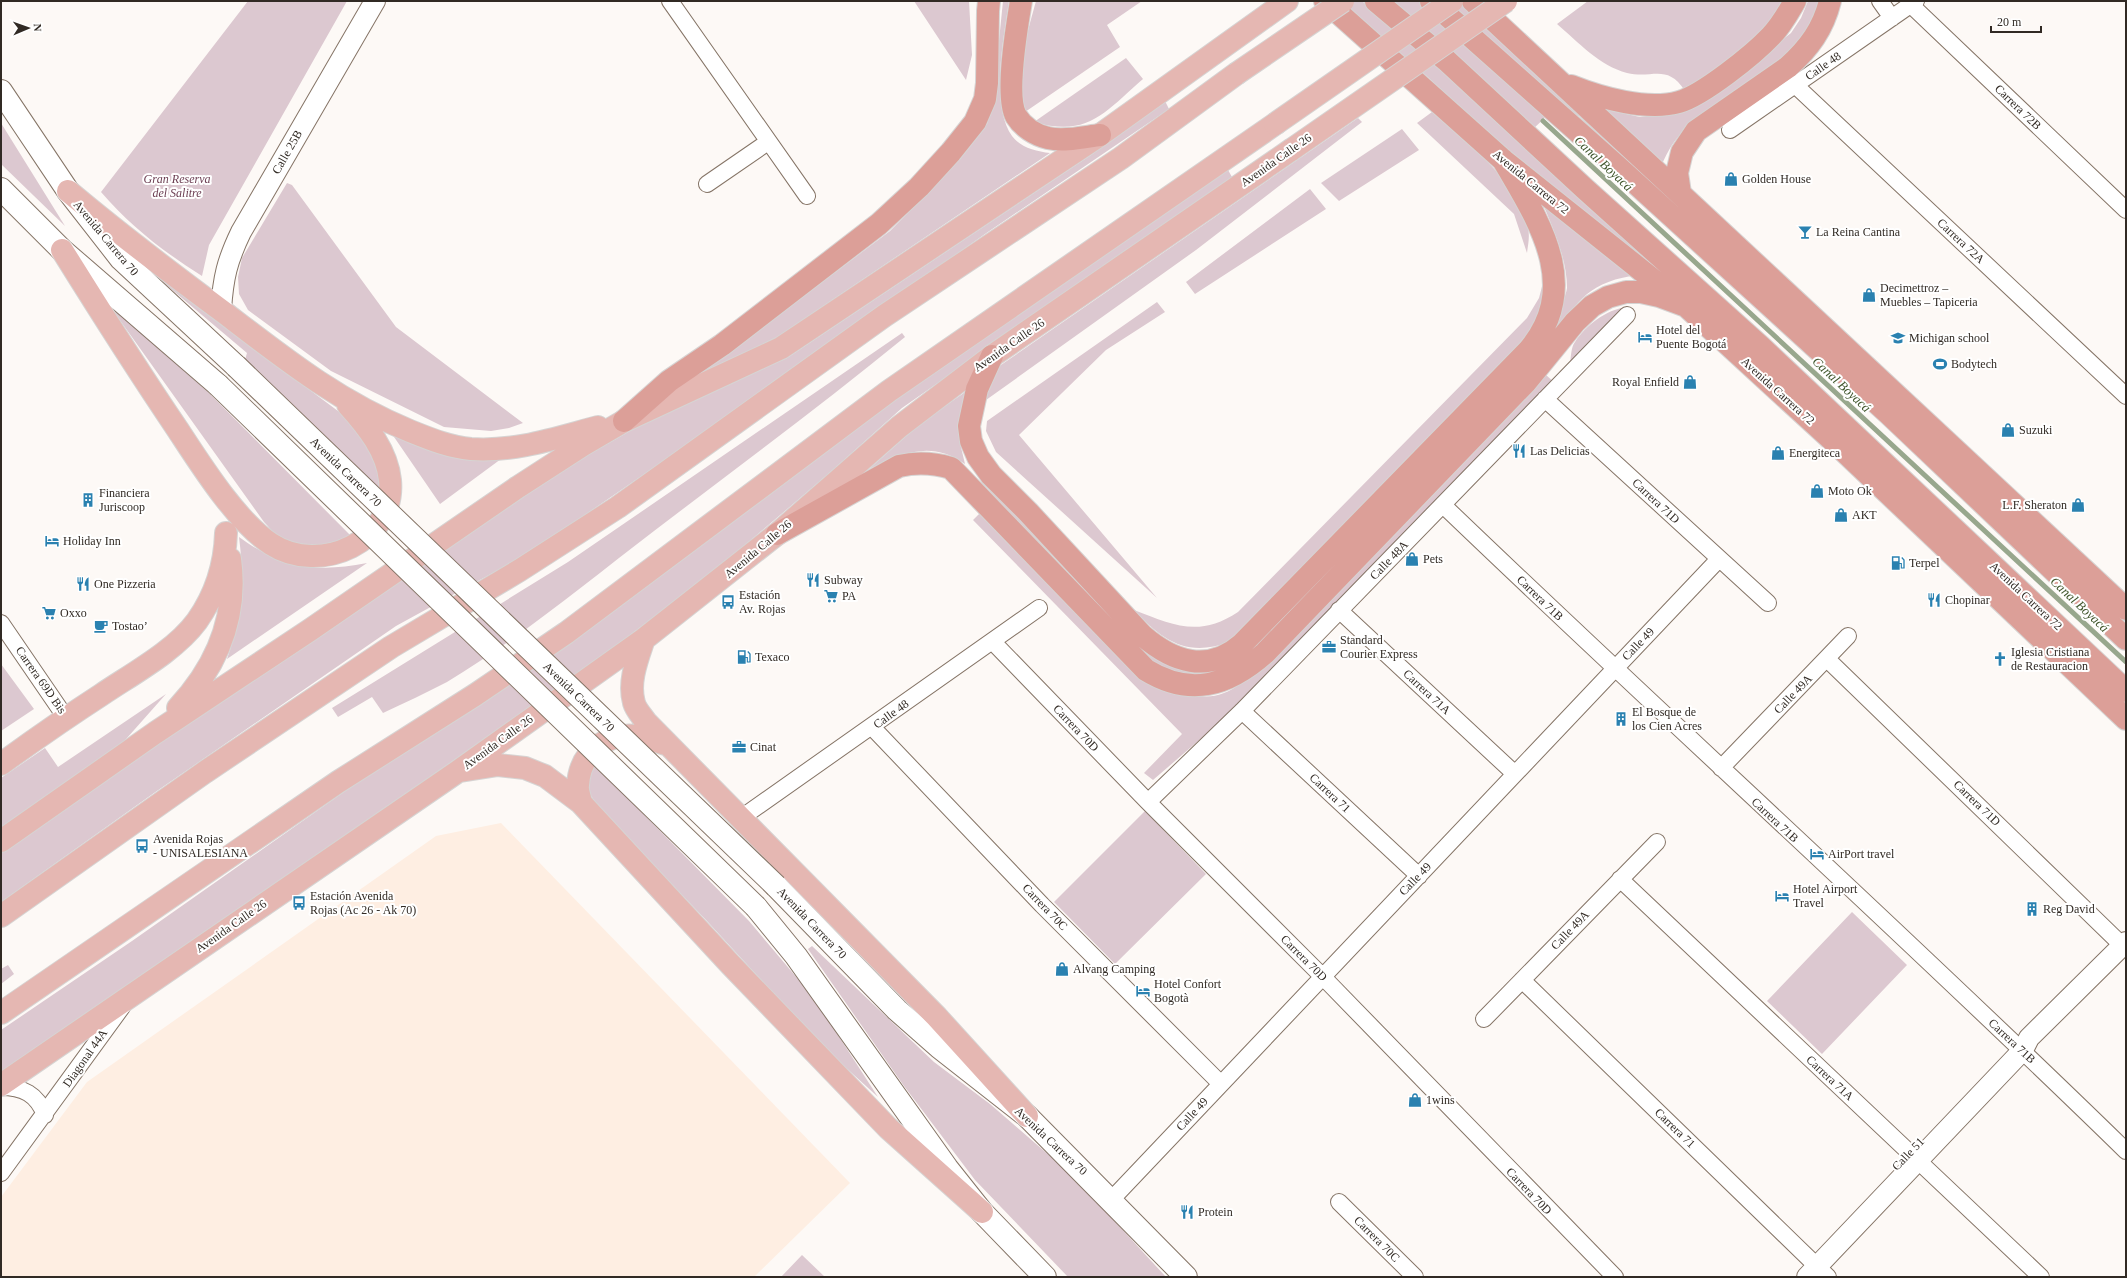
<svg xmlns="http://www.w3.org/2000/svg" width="2127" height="1278" viewBox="0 0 2127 1278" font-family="Georgia,serif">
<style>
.built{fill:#feeee2}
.green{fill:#dcc8d0}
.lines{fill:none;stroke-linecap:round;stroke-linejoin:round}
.stream{stroke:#98a78d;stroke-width:5}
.minor-casing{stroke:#857466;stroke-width:18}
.tertiary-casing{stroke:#857466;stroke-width:22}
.secondary-casing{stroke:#857466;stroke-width:24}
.primary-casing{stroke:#d6d4d3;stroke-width:24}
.trunk-casing{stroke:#d6d4d3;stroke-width:24}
.minor{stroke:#fff;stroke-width:16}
.tertiary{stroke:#fff;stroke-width:20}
.secondary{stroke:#fff;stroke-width:22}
.primary{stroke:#e5b7b2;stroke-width:22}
.trunk{stroke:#dc9f98;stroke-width:22}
.secondary-bridge-casing{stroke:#857466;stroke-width:24;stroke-linecap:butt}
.primary-bridge-casing{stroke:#d6d4d3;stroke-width:24;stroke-linecap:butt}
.secondary-bridge{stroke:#fff;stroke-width:22}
.primary-bridge{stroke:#e5b7b2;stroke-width:22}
.labels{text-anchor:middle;stroke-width:4;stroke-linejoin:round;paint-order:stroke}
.street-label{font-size:12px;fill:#312a24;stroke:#fff}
.park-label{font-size:12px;font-style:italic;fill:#6b3d51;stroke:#fff}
.poi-label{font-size:12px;fill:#312a24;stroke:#fff;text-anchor:start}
.water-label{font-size:13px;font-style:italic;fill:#40562c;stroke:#fff}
</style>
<rect width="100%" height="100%" fill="#fdf9f6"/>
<path class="built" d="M501,823L850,1183L754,1277H1V1197L87,1082L436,836Z"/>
<path class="green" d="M248,1H347L209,245L202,276C164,252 130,226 101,192Z
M914,1H969L972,55L966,80Z
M1003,1H1009C1004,37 990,105 1012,136C1021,148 1036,151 1050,153L773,340L667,388L797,301L890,231L944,176L987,124L993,100Z
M1036,1H1142L1107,25L1120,47L1025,112C1014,74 1026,38 1036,1Z
M1341,1H1362L1450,76L1685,292L1499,144L1430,79Z
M1386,1H1422L1550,113L1532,130Z
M1447,1H1462L1583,112L1577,117Z
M1588,1H1788L1762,34L1685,91C1667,63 1653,79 1627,73C1600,66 1578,42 1557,24Z
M1808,1H1820C1812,21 1803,40 1787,55C1753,85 1708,103 1678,137C1670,146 1666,156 1661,166L1603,109L1640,117L1658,115L1738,75L1791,33L1801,18Z
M1126,58L1143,79C1105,112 1088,138 1034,122Z
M1165,101L1169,109L985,234L736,411L531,552L396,626L154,793L1,902V852L76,799L551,476L651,419L787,358L1091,155Z
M1432,112C1467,143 1518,180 1528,228C1530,236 1528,245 1527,253L1514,214L1417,123Z
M1358,118L1362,122L1196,250L979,405L998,367Z
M1,123L65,226L1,164Z
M1402,129L1419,150L1339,201L1321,183Z
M1228,170L1232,177L902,408L827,475L717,569L605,654L316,857L1,1072V1030L132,941L375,770L878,408Z
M287,183L292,185L396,327L523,423L509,428L491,431L444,427L331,371L248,310L239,294L238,277L242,258Z
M1310,189L1326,209L1195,294L1186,282Z
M1541,199L1631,276C1585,284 1574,305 1552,342L1233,664C1225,667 1216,672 1207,674C1180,681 1154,663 1135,648L989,491L993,489L1137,643L1205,670L1560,312C1562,304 1566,295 1567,288C1567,257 1552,227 1541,199Z
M151,272L342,414L371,446L379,463L382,492L245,360L247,353Z
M1543,283L1547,288L1537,328L1229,642C1187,658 1162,640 1134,610C1173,625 1199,638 1238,612L1527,318L1539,298Z
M1157,302L1165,312L1106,350L1019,435L1157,598L996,452L986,431L987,421Z
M109,305L209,393L351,536C331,548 300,551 279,537C274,534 269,527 264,522Z
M1626,307L1570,364C1571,357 1571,347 1575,342C1586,325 1606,310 1626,307Z
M902,333L905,337C823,404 738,467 654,531C586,583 520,638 447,682C426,693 404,703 383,713L372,697L338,717L332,708L568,562Z
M1546,375L1555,383L1241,704L1153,780L1144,773L1182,734L973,520L982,511L1182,694C1210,698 1219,699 1243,682Z
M968,390L960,443L965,464C931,440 903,453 869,469L921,423Z
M392,434L501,459L440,504Z
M239,537C282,568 316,573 367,563L227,659C242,616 245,584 239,537Z
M1,664L34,709L1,731Z
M166,694L119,747L1,830V778L45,748L58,767Z
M594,764L749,921L814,998L878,1097L821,1045L706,920L604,814L591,796L586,783Z
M1145,811L1206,874L1115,964L1054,902Z
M1852,912L1907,965L1822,1054L1767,1001Z
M812,946L934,1062L990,1104L1073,1176L1166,1277H1068L975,1180L904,1086L808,949Z
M8,965L14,974L1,984V969Z
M802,1255L825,1277H781Z"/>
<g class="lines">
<path class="stream" d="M1543,121L2126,662"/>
<defs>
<path id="minor" d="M670,1L807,196
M1880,1L1892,18
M1911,5L2126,210
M1795,85L2126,396
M1730,130L1916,1
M707,184L768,142
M1545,399L1768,603
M1443,505C1669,722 1902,932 2126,1151
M1339,610L1515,774
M1,623L66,718
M992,641L1148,802L1323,977L1615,1277
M1827,659L2126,949
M1242,711L1419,876
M872,727L1042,905L1221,1084
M1721,768L1848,636
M1148,802L1242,711L1627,315
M741,818L1039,608
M1620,879L2041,1277
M1522,980L1828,1277
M1484,1019L1657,842
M1,1087C23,1087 37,1094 45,1115
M1,1173L122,1007
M1112,1199L1719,559
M1339,1202L1415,1277"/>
<path id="tertiary" d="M221,310C223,278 227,261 241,232L375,1
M1807,1277L2023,1050L2029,1038L2126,942"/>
<path id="secondary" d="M1,91L68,191L121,259L236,366
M1,189L62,250L218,385
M776,886L897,1010L939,1047L1027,1116L1186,1277
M756,907L796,956L947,1168L982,1212L1045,1277"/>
<path id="primary" d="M68,191C119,234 172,274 226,314C286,360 339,402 410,431C430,439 449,447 471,449C516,452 556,438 598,427
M62,250C100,311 138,371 178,430C201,465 236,521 271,544C320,576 396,541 390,480C387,451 367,426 348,405
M644,639C637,660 628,682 634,703C636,710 642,716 646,722L937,1017L1027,1116
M178,708C217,666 238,617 230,559
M1,764C34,740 67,717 101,695C132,674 175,651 197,621C216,594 225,565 226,533
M460,771L498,765L525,768L545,776L581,803L731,965L888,1128L982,1212
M581,803C580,797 577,790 578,785C580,750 610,730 643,737C651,739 659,742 666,744
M1,841L155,733L310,630L518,487L583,445L624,421L781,348L1100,135L1287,1
M1,916L205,772L391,647L520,570L618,507L884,316L1121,158L1236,74
M1,1013L338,782L475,695L566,633L889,391L1275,124
M1,1085L457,772L644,639L777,534L899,427L992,356L1291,150"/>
<path id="trunk" d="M1021,1C1017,25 1005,96 1016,116C1023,127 1035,135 1048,138C1064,142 1084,137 1100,135
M1325,1L1503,160L1686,306L1831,439L2126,719
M1376,1L1446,60L1585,189L1761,347L2126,691
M1431,1L1620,169L1889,414L2126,639
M1473,1L2126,609
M1571,86C1601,98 1647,111 1679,102C1703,95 1753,55 1771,36C1781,26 1788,13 1795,1
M1680,193L1677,173L1682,152L1696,131L1788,67C1809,48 1823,29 1830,1
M992,356L977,389L969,426L971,441L978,457L991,475L1028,512L1142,635C1173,662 1208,674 1242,644L1528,351C1583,286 1539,222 1503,160
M624,421L669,381L722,345L879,224L919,187L951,152L975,122L985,99L987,83L988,11L989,1
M777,534L899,466C917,462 934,463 951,468L1146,670C1190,697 1228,686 1265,653L1526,382L1575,322L1592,306L1608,297L1626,292H1641L1659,296L1686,306"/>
</defs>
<use href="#minor" class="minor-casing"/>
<use href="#tertiary" class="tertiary-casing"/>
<use href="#secondary" class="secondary-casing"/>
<use href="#primary" class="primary-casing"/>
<use href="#trunk" class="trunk-casing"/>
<use href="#minor" class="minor"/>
<use href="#tertiary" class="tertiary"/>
<use href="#secondary" class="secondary"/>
<use href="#primary" class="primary"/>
<use href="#trunk" class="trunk"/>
<defs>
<path id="secondary-bridge" d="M236,366L776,886
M218,385L756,907"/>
<path id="primary-bridge" d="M1236,74L1343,1
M1275,124L1452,1
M1291,150L1506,1"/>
</defs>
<use href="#secondary-bridge" class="secondary-bridge-casing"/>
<use href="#primary-bridge" class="primary-bridge-casing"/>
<use href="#secondary-bridge" class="secondary-bridge"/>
<use href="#primary-bridge" class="primary-bridge"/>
</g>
<defs>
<symbol id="shop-bare" viewBox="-9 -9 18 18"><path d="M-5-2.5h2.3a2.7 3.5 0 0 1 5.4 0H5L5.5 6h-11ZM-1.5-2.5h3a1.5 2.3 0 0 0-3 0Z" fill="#2a81b0" stroke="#fff" stroke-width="2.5" paint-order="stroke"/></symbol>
<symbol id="bar-bare" viewBox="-9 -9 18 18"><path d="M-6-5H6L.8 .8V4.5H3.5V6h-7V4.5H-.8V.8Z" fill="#2a81b0" stroke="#fff" stroke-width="2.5" paint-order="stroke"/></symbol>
<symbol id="hotel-bare" viewBox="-9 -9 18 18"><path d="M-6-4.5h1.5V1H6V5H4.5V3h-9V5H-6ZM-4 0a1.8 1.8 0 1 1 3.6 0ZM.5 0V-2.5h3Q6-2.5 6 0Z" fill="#2a81b0" stroke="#fff" stroke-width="2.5" paint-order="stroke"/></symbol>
<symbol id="school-bare" viewBox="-9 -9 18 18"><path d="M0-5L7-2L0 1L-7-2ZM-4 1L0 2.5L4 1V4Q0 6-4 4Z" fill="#2a81b0" stroke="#fff" stroke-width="2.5" paint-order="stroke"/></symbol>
<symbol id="stadium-bare" viewBox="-9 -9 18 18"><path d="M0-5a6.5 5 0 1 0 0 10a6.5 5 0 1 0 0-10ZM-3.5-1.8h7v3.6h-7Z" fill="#2a81b0" stroke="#fff" stroke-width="2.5" paint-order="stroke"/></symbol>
<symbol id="restaurant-bare" viewBox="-9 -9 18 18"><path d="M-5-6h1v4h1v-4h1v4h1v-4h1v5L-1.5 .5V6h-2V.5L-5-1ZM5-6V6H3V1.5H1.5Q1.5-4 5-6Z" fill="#2a81b0" stroke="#fff" stroke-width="2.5" paint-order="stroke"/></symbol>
<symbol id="building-bare" viewBox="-9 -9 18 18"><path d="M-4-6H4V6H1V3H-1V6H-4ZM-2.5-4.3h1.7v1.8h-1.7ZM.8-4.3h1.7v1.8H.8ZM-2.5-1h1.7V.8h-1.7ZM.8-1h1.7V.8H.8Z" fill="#2a81b0" stroke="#fff" stroke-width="2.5" paint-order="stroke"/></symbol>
<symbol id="fuel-bare" viewBox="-9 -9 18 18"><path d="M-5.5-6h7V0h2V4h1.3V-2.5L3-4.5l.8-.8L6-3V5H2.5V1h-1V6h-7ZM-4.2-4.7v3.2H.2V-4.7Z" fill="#2a81b0" stroke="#fff" stroke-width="2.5" paint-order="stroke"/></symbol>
<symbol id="supermarket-bare" viewBox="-9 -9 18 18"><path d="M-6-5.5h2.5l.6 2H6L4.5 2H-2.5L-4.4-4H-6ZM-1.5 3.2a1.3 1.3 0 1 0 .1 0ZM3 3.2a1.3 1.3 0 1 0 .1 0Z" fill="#2a81b0" stroke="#fff" stroke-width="2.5" paint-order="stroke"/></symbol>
<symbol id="bus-bare" viewBox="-9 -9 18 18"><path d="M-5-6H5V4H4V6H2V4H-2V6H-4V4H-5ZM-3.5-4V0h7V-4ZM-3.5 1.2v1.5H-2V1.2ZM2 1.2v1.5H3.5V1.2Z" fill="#2a81b0" stroke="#fff" stroke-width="2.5" paint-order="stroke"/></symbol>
<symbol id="cafe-bare" viewBox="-9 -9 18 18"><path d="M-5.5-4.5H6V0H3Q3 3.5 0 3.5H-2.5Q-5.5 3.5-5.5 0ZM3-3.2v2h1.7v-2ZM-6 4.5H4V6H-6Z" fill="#2a81b0" stroke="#fff" stroke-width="2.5" paint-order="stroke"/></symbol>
<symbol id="office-bare" viewBox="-9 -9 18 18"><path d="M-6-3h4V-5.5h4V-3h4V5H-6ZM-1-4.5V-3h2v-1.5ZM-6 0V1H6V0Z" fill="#2a81b0" stroke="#fff" stroke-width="2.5" paint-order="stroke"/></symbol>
<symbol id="church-bare" viewBox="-9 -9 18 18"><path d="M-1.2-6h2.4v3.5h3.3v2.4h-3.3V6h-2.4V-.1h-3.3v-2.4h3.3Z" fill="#2a81b0" stroke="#fff" stroke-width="2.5" paint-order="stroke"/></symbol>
</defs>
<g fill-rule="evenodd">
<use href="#shop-bare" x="1721" y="169" width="20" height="20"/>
<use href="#bar-bare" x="1795" y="222" width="20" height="20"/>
<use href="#shop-bare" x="1859" y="285" width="20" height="20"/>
<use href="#hotel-bare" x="1635" y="327" width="20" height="20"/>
<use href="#school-bare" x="1888" y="328" width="20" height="20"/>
<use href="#stadium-bare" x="1930" y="354" width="20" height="20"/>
<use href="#shop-bare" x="1680" y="372" width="20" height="20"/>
<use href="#shop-bare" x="1998" y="420" width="20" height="20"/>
<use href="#restaurant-bare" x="1509" y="441" width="20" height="20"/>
<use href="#shop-bare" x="1768" y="443" width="20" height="20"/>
<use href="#shop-bare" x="1807" y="481" width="20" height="20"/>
<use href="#building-bare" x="78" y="490" width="20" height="20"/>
<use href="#shop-bare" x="2068" y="495" width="20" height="20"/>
<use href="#shop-bare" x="1831" y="505" width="20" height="20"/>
<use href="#hotel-bare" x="42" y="531" width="20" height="20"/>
<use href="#shop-bare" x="1402" y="549" width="20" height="20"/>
<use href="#fuel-bare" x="1888" y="553" width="20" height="20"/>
<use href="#restaurant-bare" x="803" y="570" width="20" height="20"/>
<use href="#restaurant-bare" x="73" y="574" width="20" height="20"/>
<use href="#supermarket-bare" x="821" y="586" width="20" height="20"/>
<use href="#restaurant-bare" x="1924" y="590" width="20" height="20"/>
<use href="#bus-bare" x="718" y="592" width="20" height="20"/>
<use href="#supermarket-bare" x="39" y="603" width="20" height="20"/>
<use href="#cafe-bare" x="91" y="616" width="20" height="20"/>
<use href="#office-bare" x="1319" y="637" width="20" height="20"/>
<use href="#fuel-bare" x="734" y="647" width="20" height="20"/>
<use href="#church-bare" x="1990" y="649" width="20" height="20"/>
<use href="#building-bare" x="1611" y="709" width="20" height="20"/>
<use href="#office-bare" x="729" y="737" width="20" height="20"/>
<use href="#bus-bare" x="132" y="836" width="20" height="20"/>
<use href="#hotel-bare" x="1807" y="844" width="20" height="20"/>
<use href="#hotel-bare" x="1772" y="886" width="20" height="20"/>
<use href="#bus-bare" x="289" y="893" width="20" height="20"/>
<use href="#building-bare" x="2022" y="899" width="20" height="20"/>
<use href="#shop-bare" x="1052" y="959" width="20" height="20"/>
<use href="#hotel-bare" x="1133" y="981" width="20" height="20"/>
<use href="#shop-bare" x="1405" y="1090" width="20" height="20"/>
<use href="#restaurant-bare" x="1177" y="1202" width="20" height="20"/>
</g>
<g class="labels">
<g class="street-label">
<text transform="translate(1823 66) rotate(-35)" y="4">Calle 48</text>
<text transform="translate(2018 107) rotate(44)" y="4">Carrera 72B</text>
<text transform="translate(287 152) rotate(-60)" y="4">Calle 25B</text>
<text transform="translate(1276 160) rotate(-35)" y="4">Avenida Calle 26</text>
<text transform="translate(1531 182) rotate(39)" y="4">Avenida Carrera 72</text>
<text transform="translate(106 238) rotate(50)" y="4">Avenida Carrera 70</text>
<text transform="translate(1961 241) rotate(43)" y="4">Carrera 72A</text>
<text transform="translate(1009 345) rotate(-35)" y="4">Avenida Calle 26</text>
<text transform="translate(1778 391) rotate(42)" y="4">Avenida Carrera 72</text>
<text transform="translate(346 472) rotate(44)" y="4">Avenida Carrera 70</text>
<text transform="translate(1656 501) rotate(43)" y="4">Carrera 71D</text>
<text transform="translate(758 549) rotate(-40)" y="4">Avenida Calle 26</text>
<text transform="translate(1389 560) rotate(-46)" y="4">Calle 48A</text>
<text transform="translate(2026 596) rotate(43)" y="4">Avenida Carrera 72</text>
<text transform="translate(1540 598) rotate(44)" y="4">Carrera 71B</text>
<text transform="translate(1638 644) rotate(-46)" y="4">Calle 49</text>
<text transform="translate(41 680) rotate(55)" y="4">Carrera 69D Bis</text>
<text transform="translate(1427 692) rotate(43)" y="4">Carrera 71A</text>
<text transform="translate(1793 694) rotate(-46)" y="4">Calle 49A</text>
<text transform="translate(579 697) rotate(44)" y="4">Avenida Carrera 70</text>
<text transform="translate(891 714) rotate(-36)" y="4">Calle 48</text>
<text transform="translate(1076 728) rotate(46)" y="4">Carrera 70D</text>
<text transform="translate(498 742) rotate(-36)" y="4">Avenida Calle 26</text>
<text transform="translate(1330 793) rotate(43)" y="4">Carrera 71</text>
<text transform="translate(1977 803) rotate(44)" y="4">Carrera 71D</text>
<text transform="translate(1775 820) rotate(43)" y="4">Carrera 71B</text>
<text transform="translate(1415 879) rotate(-46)" y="4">Calle 49</text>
<text transform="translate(1045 907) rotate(46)" y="4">Carrera 70C</text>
<text transform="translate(812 923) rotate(46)" y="4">Avenida Carrera 70</text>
<text transform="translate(231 926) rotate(-35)" y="4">Avenida Calle 26</text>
<text transform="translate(1570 930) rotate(-46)" y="4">Calle 49A</text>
<text transform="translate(1304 958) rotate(45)" y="4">Carrera 70D</text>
<text transform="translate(2012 1041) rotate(43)" y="4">Carrera 71B</text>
<text transform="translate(85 1058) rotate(-55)" y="4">Diagonal 44A</text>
<text transform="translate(1830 1078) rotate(43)" y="4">Carrera 71A</text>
<text transform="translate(1192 1114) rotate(-47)" y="4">Calle 49</text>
<text transform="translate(1675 1128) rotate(44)" y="4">Carrera 71</text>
<text transform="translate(1051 1141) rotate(43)" y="4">Avenida Carrera 70</text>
<text transform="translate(1908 1154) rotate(-46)" y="4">Calle 51</text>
<text transform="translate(1529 1191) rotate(46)" y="4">Carrera 70D</text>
<text transform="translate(1377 1239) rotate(45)" y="4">Carrera 70C</text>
</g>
<g class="park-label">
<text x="177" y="183">Gran Reserva<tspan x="177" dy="14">del Salitre</tspan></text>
</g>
<g class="poi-label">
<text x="1742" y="183">Golden House</text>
<text x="1816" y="236">La Reina Cantina</text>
<text x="1880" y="292">Decimettroz –<tspan x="1880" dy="14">Muebles – Tapiceria</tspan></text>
<text x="1656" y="334">Hotel del<tspan x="1656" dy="14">Puente Bogotá</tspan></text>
<text x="1909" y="342">Michigan school</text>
<text x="1951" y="368">Bodytech</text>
<text x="1679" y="386" text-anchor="end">Royal Enfield</text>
<text x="2019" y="434">Suzuki</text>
<text x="1530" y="455">Las Delicias</text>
<text x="1789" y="457">Energiteca</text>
<text x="1828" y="495">Moto Ok</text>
<text x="99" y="497">Financiera<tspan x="99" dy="14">Juriscoop</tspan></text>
<text x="2067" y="509" text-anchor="end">L.F. Sheraton</text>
<text x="1852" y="519">AKT</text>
<text x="63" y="545">Holiday Inn</text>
<text x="1423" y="563">Pets</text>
<text x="1909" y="567">Terpel</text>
<text x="824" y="584">Subway</text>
<text x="94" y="588">One Pizzeria</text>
<text x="739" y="599">Estación<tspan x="739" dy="14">Av. Rojas</tspan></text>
<text x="842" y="600">PA</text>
<text x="1945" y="604">Chopinar</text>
<text x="60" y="617">Oxxo</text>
<text x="112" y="630">Tostao’</text>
<text x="1340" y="644">Standard<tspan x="1340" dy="14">Courier Express</tspan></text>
<text x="2011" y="656">Iglesia Cristiana<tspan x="2011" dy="14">de Restauracion</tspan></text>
<text x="755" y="661">Texaco</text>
<text x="1632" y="716">El Bosque de<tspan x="1632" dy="14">los Cien Acres</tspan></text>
<text x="750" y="751">Cinat</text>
<text x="153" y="843">Avenida Rojas<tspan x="153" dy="14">- UNISALESIANA</tspan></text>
<text x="1828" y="858">AirPort travel</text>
<text x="1793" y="893">Hotel Airport<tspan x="1793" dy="14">Travel</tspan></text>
<text x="310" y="900">Estación Avenida<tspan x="310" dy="14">Rojas (Ac 26 - Ak 70)</tspan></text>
<text x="2043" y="913">Reg David</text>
<text x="1073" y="973">Alvang Camping</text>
<text x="1154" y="988">Hotel Confort<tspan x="1154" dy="14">Bogotà</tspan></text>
<text x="1426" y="1104">1wins</text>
<text x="1198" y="1216">Protein</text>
</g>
<g class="water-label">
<text transform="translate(1604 163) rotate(43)" y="5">Canal Boyacá</text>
<text transform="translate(1842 384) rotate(43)" y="5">Canal Boyacá</text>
<text transform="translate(2080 604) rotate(43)" y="5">Canal Boyacá</text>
</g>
</g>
<rect width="2127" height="1278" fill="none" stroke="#312a24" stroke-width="4"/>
<g transform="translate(28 28) rotate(88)" stroke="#ffffff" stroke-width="3" paint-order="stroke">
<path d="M0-3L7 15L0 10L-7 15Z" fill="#312a24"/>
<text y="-6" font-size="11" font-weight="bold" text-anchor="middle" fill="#312a24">N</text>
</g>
<path d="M1991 26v6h50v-6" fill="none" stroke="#312a24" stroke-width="2"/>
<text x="1997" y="26" font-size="12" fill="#312a24" stroke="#ffffff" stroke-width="3" paint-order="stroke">20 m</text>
</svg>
